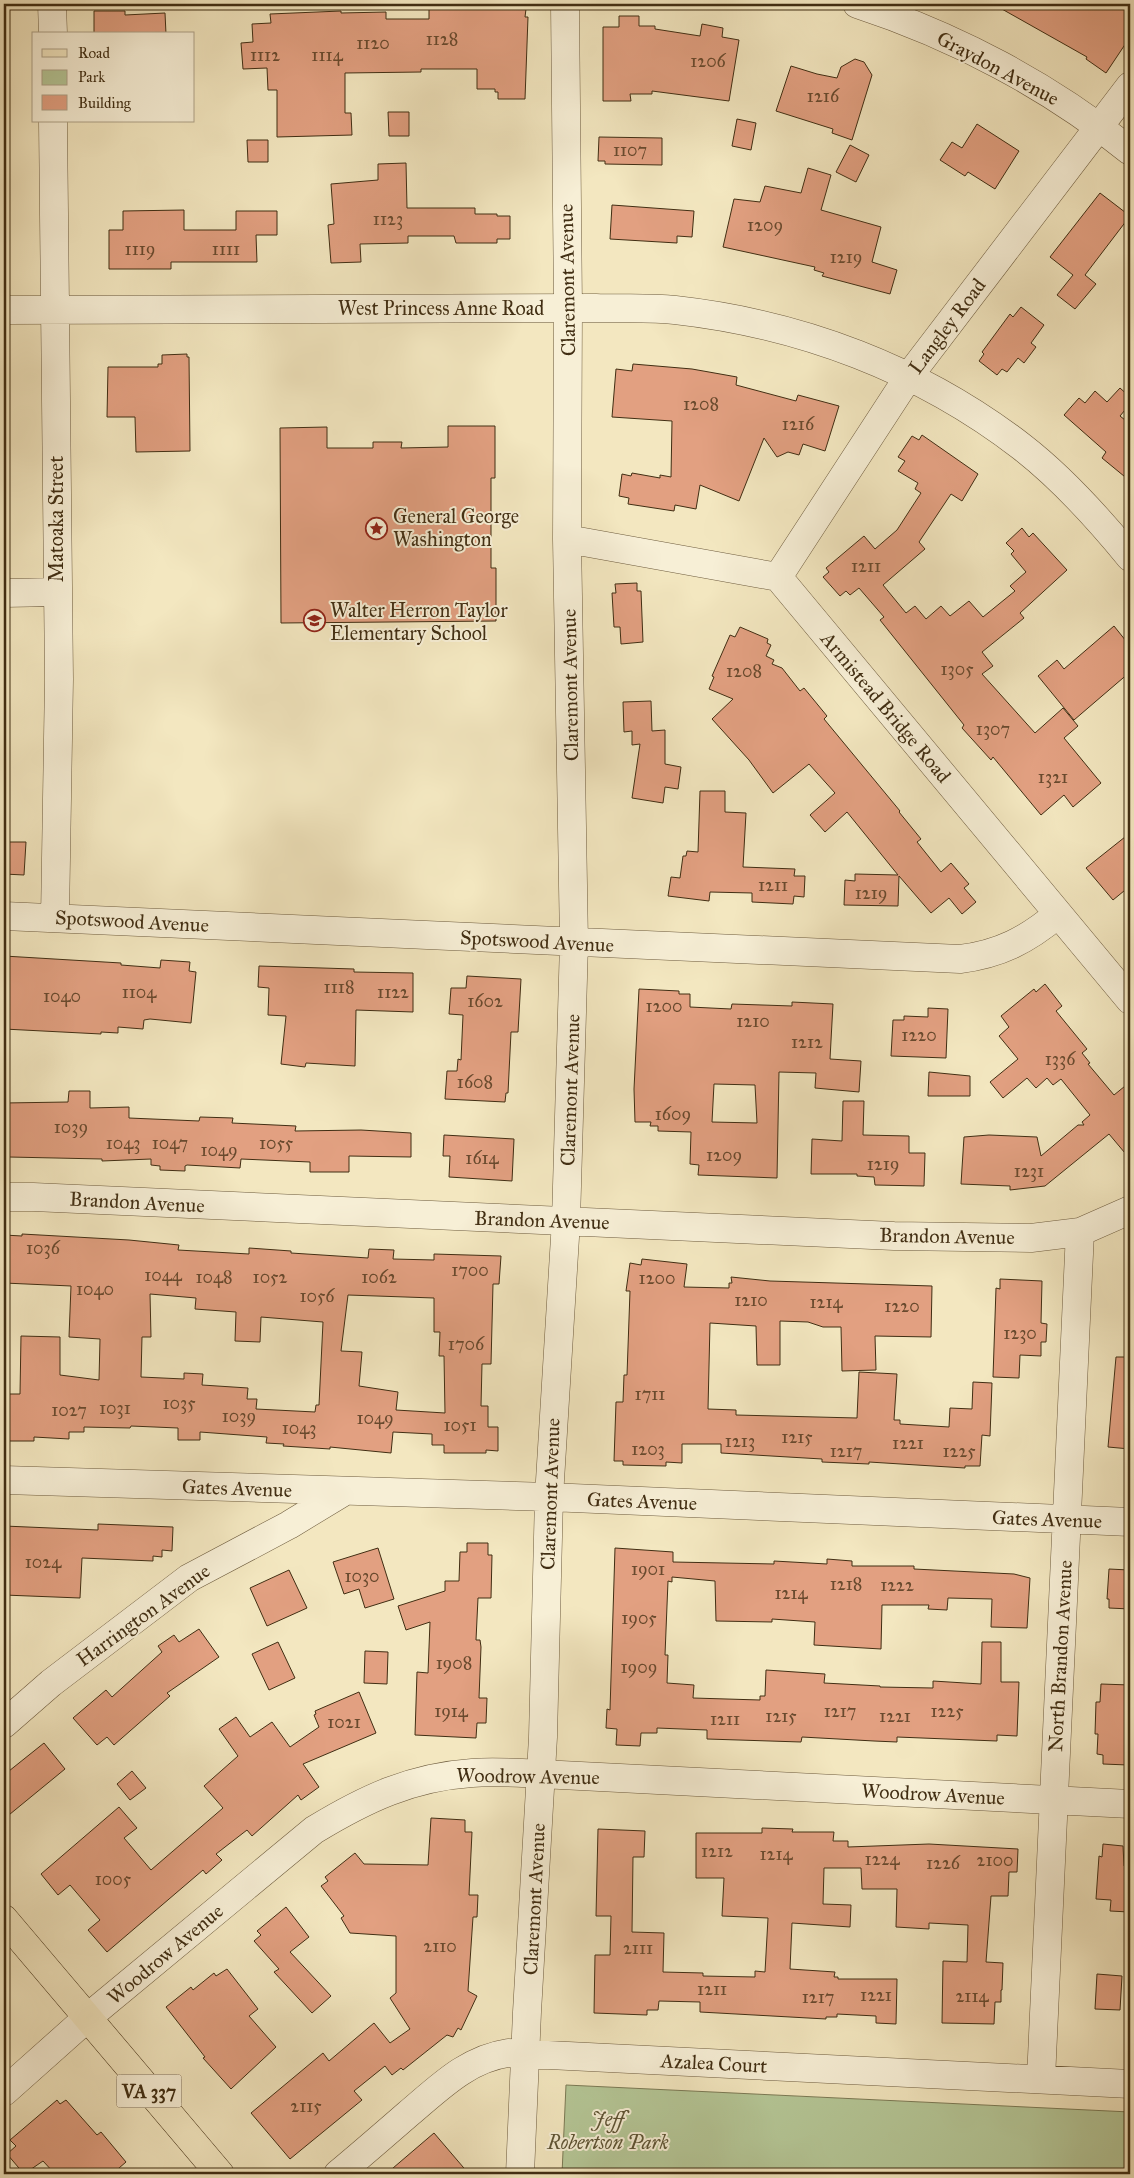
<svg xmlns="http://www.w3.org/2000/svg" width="1134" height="2178" viewBox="0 0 1134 2178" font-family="'IM FELL Great Primer',serif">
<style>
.green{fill:#b5c797;stroke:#7b7a55}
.building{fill:#e2a081;stroke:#412e13;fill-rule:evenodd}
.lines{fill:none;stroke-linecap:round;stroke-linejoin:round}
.minor-casing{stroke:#6e5c3e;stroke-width:29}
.major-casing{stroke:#412e13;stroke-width:29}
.minor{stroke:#f7efd6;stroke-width:28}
.major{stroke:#f3e7c0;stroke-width:28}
.labels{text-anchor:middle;stroke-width:4;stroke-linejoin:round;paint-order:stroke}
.number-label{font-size:18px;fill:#694a2e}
.shield{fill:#f7efd6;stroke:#78684e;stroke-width:1}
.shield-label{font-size:19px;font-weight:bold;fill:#412e13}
.street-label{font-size:20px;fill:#412e13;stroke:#f7efd6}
.poi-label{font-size:20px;fill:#412e13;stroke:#f7efd6;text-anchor:start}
.park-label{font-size:20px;font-style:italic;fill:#5e5434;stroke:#f7efd6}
</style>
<rect width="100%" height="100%" fill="#f3e7c0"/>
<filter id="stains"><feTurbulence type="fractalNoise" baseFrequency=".004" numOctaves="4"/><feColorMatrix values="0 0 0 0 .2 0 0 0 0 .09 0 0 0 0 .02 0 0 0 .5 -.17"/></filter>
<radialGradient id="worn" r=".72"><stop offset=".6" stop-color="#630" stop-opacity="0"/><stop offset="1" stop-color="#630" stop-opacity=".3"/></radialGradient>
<path class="green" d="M566,2085L1130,2112V2174H562Z"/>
<path class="building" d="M993,4H1130V37L1106,73L1086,59L1087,57Z
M497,7L526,9L525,17H528L525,99H498V92H495V89H477V69H421V72L345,73V113H351L352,135L277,137V90H268L267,68L243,69L241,43L253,42L252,24L271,23L270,14L341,11V13L386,12V19H429V9Z
M94,11H125V15L165,13L166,34H94Z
M619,16H639V26H655V29L700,36L702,24L723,28L722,37L739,40L729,101L652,91V94H630L631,101H603V27H619Z
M855,59L864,62L872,75L852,140L832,133L833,129L776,111L791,66L817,74L837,78L841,67Z
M388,112H409V136H389Z
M737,119L756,123L751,150L732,146Z
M977,124L1019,151L995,189L968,172L965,176L940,160L952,142L962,148Z
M599,137L662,138V165L605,164V161H598Z
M247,140H268V162H248Z
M850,145L869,155L856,182L836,172Z
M406,163L407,208H475V214H497V216H510V239H497V243H456L454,236H408V243L360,244L361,262L331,263L328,225L334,224L331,184L378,180V164Z
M808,168L831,175L821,210L881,227L872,262L897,270L890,294L822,276L824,273L814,270L815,267L723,247L734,199L760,202L765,186L801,193Z
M1100,193L1130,216L1085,275L1096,284L1075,309L1057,295L1073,275L1050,257Z
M612,205L694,211L692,237L677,236V243L610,239Z
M184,210V230H236V211H277V235H256L257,262H171V269H109V230H123V211Z
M1021,307L1044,325L1031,343L1036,347L1024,363L1018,358L1007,372L1002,369L997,375L979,361L984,354L982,352L1010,314L1013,317Z
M187,354V357H189L190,451L136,452L135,417H107L108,367H158V364H162V355Z
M633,364L692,369L737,377L736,385L796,401L798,395L839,406L825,451L803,444L799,455L788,452L777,457L764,438L739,501L700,485L696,509L675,505L674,511L628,504L629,498L619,496L622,474L631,476L632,473L660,478V475L671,477L672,421L612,417L616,369L632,371Z
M1120,388L1130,397V404L1120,416L1130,424V481L1102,458L1106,452L1064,415L1079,398L1085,403L1095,391L1107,402Z
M448,426H495V478H491V568H496V621L281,623L280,428L327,427V448H373V442H402L401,448L448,447Z
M922,435L978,474L962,501L951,494L919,542L925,549L883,585L906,613L915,606L926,619L941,606L950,616L969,601L983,617L1015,591L1010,586L1026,572L1011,554L1014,551L1006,543L1022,528L1029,537L1033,533L1067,570L1020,613L1024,618L982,652L993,666L982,674L1035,733L1063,708L1078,726L1064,738L1101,783L1073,807L1064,795L1041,815L993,757L991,760L962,728L964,725L880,620L884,617L859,588L850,595L846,591L840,596L823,577L829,572L826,568L864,536L875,549L897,530L921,493L915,489L918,483L898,471L905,461L898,457L912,436L919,440Z
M637,583V591H641L643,642L621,644L620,627H614L612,593H616L615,584Z
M1114,626L1130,646V672L1074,720L1038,676L1057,660L1064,669Z
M740,627L768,639L767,643L771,645L766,656L774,660L772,664L782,668L800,691L804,688L827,716L824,719L900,811L899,812L921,839L917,842L941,872L951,863L969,884L964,888L976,902L962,914L949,898L931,913L899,876L898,906L844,905L845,880L855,881V874L898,875L847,812L825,832L810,815L835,793L809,764L773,793L749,760L712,719L733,699L709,689L714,677L712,676L730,635L735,637Z
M651,701L652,731L665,730V764L681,767L678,789L665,787L663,803L632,798L640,744L632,745V731L624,732L623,702Z
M700,791H725V812L746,813L743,867L795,869L794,876H805L804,897L794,896L793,904L752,902V893L710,892L709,901L668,896L671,877L680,878L683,856H686L687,851L698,852Z
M1130,833V886L1113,900L1086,868Z
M4,842H26L24,875L4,874Z
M4,956L121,963V965L160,968L161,960L190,962L189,971L196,972L191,1023L150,1019L144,1020L143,1029L118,1027V1033L101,1032V1034L4,1029Z
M259,966L354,969V972L413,973V1012L356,1010L355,1066L306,1063L305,1067L281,1064L286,1016L268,1015L269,988L258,987Z
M467,976L521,979L518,1032H511L508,1093H506L505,1102L445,1099L447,1071H457L458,1059L461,1060L463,1015L449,1014L451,988H466Z
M1045,984L1062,1006L1056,1011L1087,1049L1082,1053L1090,1063L1088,1064L1114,1095L1130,1082V1159L1109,1134L1045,1186L1010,1190V1186L961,1184L964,1137L989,1135L1037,1137L1041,1156L1078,1125H1084L1082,1122L1090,1115L1061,1079L1053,1085L1047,1078L1036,1088L1027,1078L1003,1098L990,1082L1018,1059L999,1036L1009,1027L1001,1016L1034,989L1036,992Z
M639,989L679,991V994H690V1007L731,1009L732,1004L792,1006V1002L833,1004L830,1059L861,1061L859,1092L815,1088L816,1073L779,1072L777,1178L698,1175L699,1165L690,1164L691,1132L658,1131V1126H650L651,1122H635L634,1089ZM714,1084L755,1085L757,1123L712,1122Z
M928,1008L948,1009L946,1058L891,1056L893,1020H904V1016L928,1017Z
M929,1072L970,1076V1096H928Z
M69,1091H90V1108L129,1107V1118L199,1121L200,1117L233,1118L232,1123L296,1126L295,1131L361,1130L411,1133V1157L349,1156V1172H310V1162L241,1159L240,1168L187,1165L185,1166V1171L160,1170V1166L151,1165V1159L102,1161V1159L9,1157V1147H4V1103L68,1102Z
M843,1101H864L863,1135L909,1136V1153H925L924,1186L875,1185L874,1177L857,1176V1174H811L812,1139L842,1141Z
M444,1135L514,1139L512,1181L449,1177L450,1156H443Z
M22,1234L129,1240L179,1245L178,1250L249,1254V1248L291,1251V1253L368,1258L369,1249L394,1250L393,1259L434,1260V1254L501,1256L499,1284H493L491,1364H482L481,1406H488V1427H498V1451L486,1450V1453H444V1445H432V1434L393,1432L391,1453L330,1447V1449L283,1446L284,1444L266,1443L267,1437L200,1432V1440H178V1428L131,1426L130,1428L84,1427V1432H69V1439L34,1437V1441H4V1407H7L8,1394H20L21,1336L60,1337V1375L99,1380L100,1339L69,1337L71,1286L4,1283V1235L22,1236ZM150,1294L196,1298L195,1309L236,1312L235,1341L260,1342L261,1317L323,1322L319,1405H316L315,1412L256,1409L257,1399H247L248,1388L202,1385L203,1374L184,1373V1379L141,1377L142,1337H151ZM348,1295L434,1298V1332H440L439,1356H444L445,1413L396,1410L398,1392L359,1386L362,1352L341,1351Z
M642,1259L687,1264L684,1287L729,1288V1283H732L731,1277L770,1281L932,1286L931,1337L875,1336L876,1370L842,1371L841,1327H823L808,1322L780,1321V1365H757L756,1326L710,1323L708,1409L736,1410V1415L857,1418L859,1372L897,1374L894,1420H900V1424L949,1427L950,1408L972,1409L973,1382L992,1383L990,1436L982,1435L980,1466H965V1468L869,1462V1464L822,1462V1459L721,1453V1444H682V1463L666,1462V1466L623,1465V1461H614L616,1402H623L624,1375H627L630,1291H626L630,1263L641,1265Z
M1000,1279L1042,1281L1041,1323L1047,1324L1046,1342H1041V1356L1020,1355L1019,1378L993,1377L996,1288L1000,1289Z
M1116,1357H1130V1449L1108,1447Z
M98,1524L173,1527L172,1551L162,1550V1557L153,1556V1561L82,1558L80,1598L4,1595V1526L98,1530Z
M467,1543H488V1555H492L491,1598H478L476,1640H480L481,1647L479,1698H487L486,1723H477L476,1738L415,1735L417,1672L428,1673L430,1622L406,1630L398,1606L445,1591V1581H459L460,1552H467Z
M378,1548L394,1599L365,1608L359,1589L344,1594L333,1562Z
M615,1548L673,1552V1562L774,1564V1561L827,1564V1559L852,1561V1566H914V1569L1014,1574L1030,1578L1027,1628L991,1627L992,1599L948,1598L947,1610L928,1609L929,1605H882L881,1649L814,1645L815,1622L772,1619V1622L716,1621L715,1581L672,1577V1582L668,1581L665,1655H668L667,1683L694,1685L693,1698L760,1700V1696H765L766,1670L825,1674L824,1683L880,1686V1687L933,1688V1681L981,1684L982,1642H1001V1682H1019L1017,1736L997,1735V1741L897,1737V1742L874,1741L802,1737L801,1742L707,1739V1730L657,1728V1733H641L640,1746L616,1745L617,1729L606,1728L607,1709L610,1710Z
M1109,1569L1129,1570L1130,1609L1109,1608V1599H1107Z
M289,1570L307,1608L267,1626L250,1588Z
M199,1629L219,1657L167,1693L170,1696L114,1745L107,1737L97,1745L73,1718L106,1690L112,1697L162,1652L158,1646L174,1635L179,1642Z
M278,1642L295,1678L269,1690L252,1654Z
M365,1651L388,1652L387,1684L364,1683Z
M1101,1684L1130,1685V1755L1128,1765L1103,1764V1755L1097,1754L1098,1734H1095L1096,1702H1100Z
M359,1692L376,1733L303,1764L319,1787L301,1800L298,1795L252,1836L247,1830L216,1854L222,1860L206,1874L203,1870L107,1952L88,1930L100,1920L70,1885L58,1895L41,1874L119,1807L137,1828L124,1838L151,1870L223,1808L204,1786L238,1756L219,1729L236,1717L250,1737L272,1722L290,1747L319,1727L314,1715L316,1714L315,1711Z
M44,1743L65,1769L4,1819V1775Z
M132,1771L146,1788L130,1800L117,1784Z
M431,1818L465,1820V1832H472L469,1895H478L477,1917H473L468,1991L477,1996L461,2030L458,2028L453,2037L447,2035L403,2070L401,2068L392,2075L385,2066L354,2091L362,2100L290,2159L251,2113L323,2053L329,2061L374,2023L390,2043L410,2029L390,1998L396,1993V1936L350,1933L341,1918L344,1916L321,1886L328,1881L325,1877L355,1853L364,1864L428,1865Z
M762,1828L793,1829L792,1832H834L833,1841H848V1847L929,1844L1018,1849L1017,1872H1009L1008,1896H991L986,1962L1003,1963L1002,1990H1001V2002H995L994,2024L942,2023L943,1961L967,1962L968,1925L929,1923V1929L896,1927L897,1889H862L861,1868H824L823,1904L851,1905L850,1927L792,1923L790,1969L835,1972L834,1977H838V1979H897L896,2024L876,2023V2016L837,2014V2017H826V2019L700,2012V2002L659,2001L658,2010H647V2015L594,2013L595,1955H610L611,1916H596L598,1829L645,1831L644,1857H633L632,1932L664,1933L663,1972L703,1973V1976L755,1977V1971L765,1972L768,1918L722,1916L724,1878H696V1833H762Z
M1103,1844L1123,1846L1124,1866H1130L1129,1912L1110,1911L1111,1900L1096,1899L1099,1856L1102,1857Z
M286,1907L309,1937L290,1952L331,1996L312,2013L274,1972L279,1969L254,1941L261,1935L257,1931Z
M227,1969L258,2009L249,2016L276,2047L231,2089L203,2058L205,2057L166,2007L191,1987L193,1990L214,1973L216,1976Z
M1097,1974L1122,1976L1120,2010L1095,2009Z
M57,2100L60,2104L66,2100L97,2135L101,2132L126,2162L112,2174H55L43,2161L24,2174L7,2154L16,2146L10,2140Z
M434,2133L469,2174H386Z"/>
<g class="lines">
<defs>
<path id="minor" d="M52,4L53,34
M857,4C955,36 1050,86 1130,151
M53,121L59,679L55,918
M4,310L596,308C622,309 649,307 675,310C801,324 921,369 1022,447C1062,478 1098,518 1130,557
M567,539L778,577L1130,1000
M778,577L909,376L1130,86
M4,593L57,592
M4,916L960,959C1000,954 1027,940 1058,914
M4,1197H33L894,1236L1031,1238L1080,1232L1130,1210
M4,1480L549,1497L1130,1522
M4,1724L51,1683L189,1578L289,1525L345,1491
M1041,2079L1080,1232
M4,2092L87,2018L314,1830C365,1799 411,1777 472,1773C495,1771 518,1773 541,1774L1130,1804
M338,2174C362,2154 385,2134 408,2114C439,2088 467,2059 508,2053L1130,2084
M520,2174L527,2012L543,1737L549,1497L566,1221L574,943L567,539L568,307L565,4"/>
<path id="major" d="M4,1919L220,2174"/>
</defs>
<use href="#minor" class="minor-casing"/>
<use href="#major" class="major-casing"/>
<use href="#minor" class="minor"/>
<use href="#major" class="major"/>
</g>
<defs>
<symbol id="sight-ring" viewBox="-11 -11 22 22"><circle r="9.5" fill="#f7efd6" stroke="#8f2418" stroke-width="1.5"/><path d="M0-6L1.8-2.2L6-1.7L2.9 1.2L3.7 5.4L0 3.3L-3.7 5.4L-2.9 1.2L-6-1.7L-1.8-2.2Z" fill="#8f2418"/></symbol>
<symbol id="school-ring" viewBox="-11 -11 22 22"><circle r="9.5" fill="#f7efd6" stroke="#8f2418" stroke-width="1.5"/><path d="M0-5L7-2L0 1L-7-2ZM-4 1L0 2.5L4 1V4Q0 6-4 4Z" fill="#8f2418"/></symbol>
</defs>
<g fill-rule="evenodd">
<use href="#sight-ring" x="364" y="516" width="25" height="25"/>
<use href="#school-ring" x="302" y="608" width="25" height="25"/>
</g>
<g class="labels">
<g class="number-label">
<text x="442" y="45">1128</text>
<text x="373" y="49">1120</text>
<text x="265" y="61">1112</text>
<text x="327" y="61">1114</text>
<text x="708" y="67">1206</text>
<text x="823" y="102">1216</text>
<text x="630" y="156">1107</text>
<text x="388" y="225">1123</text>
<text x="765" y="231">1209</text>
<text x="140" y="255">1119</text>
<text x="226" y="255">1111</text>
<text x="846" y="263">1219</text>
<text x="701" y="410">1208</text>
<text x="798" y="430">1216</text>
<text x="866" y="572">1211</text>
<text x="957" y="675">1305</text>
<text x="744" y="677">1208</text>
<text x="993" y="735">1307</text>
<text x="1053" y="783">1321</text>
<text x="773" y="891">1211</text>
<text x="871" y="899">1219</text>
<text x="339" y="993">1118</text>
<text x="139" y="998">1104</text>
<text x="393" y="998">1122</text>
<text x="62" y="1002">1040</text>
<text x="485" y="1007">1602</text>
<text x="664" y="1012">1200</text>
<text x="753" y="1027">1210</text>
<text x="919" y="1041">1220</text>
<text x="807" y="1048">1212</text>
<text x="1060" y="1065">1336</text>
<text x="475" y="1088">1608</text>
<text x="673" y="1120">1609</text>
<text x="71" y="1133">1039</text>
<text x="123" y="1149">1043</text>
<text x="170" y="1149">1047</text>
<text x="276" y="1149">1055</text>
<text x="219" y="1156">1049</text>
<text x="724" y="1161">1209</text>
<text x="482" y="1164">1614</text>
<text x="883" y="1170">1219</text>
<text x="1029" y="1177">1231</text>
<text x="43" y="1254">1036</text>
<text x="470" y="1276">1700</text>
<text x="163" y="1281">1044</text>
<text x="214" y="1283">1048</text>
<text x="270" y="1283">1052</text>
<text x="379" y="1283">1062</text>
<text x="657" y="1284">1200</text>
<text x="95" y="1295">1040</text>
<text x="317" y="1302">1056</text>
<text x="751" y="1306">1210</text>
<text x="826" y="1308">1214</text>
<text x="902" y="1312">1220</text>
<text x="1020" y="1339">1230</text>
<text x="466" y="1350">1706</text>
<text x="650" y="1400">1711</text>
<text x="179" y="1409">1035</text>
<text x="115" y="1414">1031</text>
<text x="69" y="1416">1027</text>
<text x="239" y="1422">1039</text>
<text x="375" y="1424">1049</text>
<text x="460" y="1431">1051</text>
<text x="299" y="1434">1043</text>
<text x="797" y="1443">1215</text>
<text x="740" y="1447">1213</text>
<text x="908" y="1449">1221</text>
<text x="648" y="1455">1203</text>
<text x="846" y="1457">1217</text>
<text x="959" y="1457">1225</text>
<text x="43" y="1568">1024</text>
<text x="648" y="1575">1901</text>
<text x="362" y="1582">1030</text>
<text x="846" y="1590">1218</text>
<text x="897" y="1591">1222</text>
<text x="791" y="1599">1214</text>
<text x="639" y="1624">1905</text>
<text x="454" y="1669">1908</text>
<text x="639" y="1673">1909</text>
<text x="451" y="1717">1914</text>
<text x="840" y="1717">1217</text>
<text x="947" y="1717">1225</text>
<text x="781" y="1722">1215</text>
<text x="895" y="1722">1221</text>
<text x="725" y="1725">1211</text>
<text x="344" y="1728">1021</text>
<text x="717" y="1857">1212</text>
<text x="776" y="1860">1214</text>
<text x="882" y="1865">1224</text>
<text x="995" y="1866">2100</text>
<text x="943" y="1869">1226</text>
<text x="113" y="1885">1005</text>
<text x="440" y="1952">2110</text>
<text x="638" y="1954">2111</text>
<text x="712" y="1995">1211</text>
<text x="876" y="2001">1221</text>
<text x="972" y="2002">2114</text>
<text x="818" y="2003">1217</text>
<text x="306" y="2112">2115</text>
</g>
<rect class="shield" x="116.5" y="2074.5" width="65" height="33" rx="4"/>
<g class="shield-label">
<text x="149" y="2098">VA 337</text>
</g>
<g class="street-label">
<text transform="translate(998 68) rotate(28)" y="7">Graydon Avenue</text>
<text transform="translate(567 280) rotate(-91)" y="7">Claremont Avenue</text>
<text x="441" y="315">West Princess Anne Road</text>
<text transform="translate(947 326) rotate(-53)" y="7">Langley Road</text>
<text transform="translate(56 519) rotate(-90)" y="7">Matoaka Street</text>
<text transform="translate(570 685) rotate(-91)" y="7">Claremont Avenue</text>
<text transform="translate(886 707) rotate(50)" y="7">Armistead Bridge Road</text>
<text transform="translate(132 921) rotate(3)" y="7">Spotswood Avenue</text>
<text transform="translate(537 941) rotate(3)" y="7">Spotswood Avenue</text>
<text transform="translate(570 1090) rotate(-88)" y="7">Claremont Avenue</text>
<text transform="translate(137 1202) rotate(3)" y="7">Brandon Avenue</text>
<text transform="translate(542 1220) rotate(2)" y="7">Brandon Avenue</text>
<text transform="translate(947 1236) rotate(1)" y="7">Brandon Avenue</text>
<text transform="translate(237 1488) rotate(2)" y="7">Gates Avenue</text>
<text transform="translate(550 1494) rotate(-88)" y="7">Claremont Avenue</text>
<text transform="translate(642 1501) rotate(2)" y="7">Gates Avenue</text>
<text transform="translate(1047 1519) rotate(2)" y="7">Gates Avenue</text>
<text transform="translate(143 1615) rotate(-36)" y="7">Harrington Avenue</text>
<text transform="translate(1060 1656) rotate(-87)" y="7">North Brandon Avenue</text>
<text transform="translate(528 1776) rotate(1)" y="7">Woodrow Avenue</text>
<text transform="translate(933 1794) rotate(3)" y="7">Woodrow Avenue</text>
<text transform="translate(534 1899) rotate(-87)" y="7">Claremont Avenue</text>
<text transform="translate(165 1954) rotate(-40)" y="7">Woodrow Avenue</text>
<text transform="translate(714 2063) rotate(3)" y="7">Azalea Court</text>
</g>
<g class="poi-label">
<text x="393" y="523">General George<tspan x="393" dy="23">Washington</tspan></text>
<text x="330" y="617">Walter Herron Taylor<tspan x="330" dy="23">Elementary School</tspan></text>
</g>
<g class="park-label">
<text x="608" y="2126">Jeff<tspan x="608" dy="23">Robertson Park</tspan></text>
</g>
</g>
<rect width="1134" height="2178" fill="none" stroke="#f3e7c0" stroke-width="20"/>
<rect x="5" y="5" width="1124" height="2168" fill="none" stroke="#412e13" stroke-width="2.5"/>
<rect x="10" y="10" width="1114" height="2158" fill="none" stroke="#412e13"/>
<rect x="32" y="32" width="162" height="90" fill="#f7efd6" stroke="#aea288"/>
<rect x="42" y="49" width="25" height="8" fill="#f3e7c0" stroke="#aea288"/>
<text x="78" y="58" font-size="15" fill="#412e13">Road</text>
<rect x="42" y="70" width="25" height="15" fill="#b5c797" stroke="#aea288"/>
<text x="78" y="82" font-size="15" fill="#412e13">Park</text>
<rect x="42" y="95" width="25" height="15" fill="#e2a081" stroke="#aea288"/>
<text x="78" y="108" font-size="15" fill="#412e13">Building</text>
<rect width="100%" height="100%" filter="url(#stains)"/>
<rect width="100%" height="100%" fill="url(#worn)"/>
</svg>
